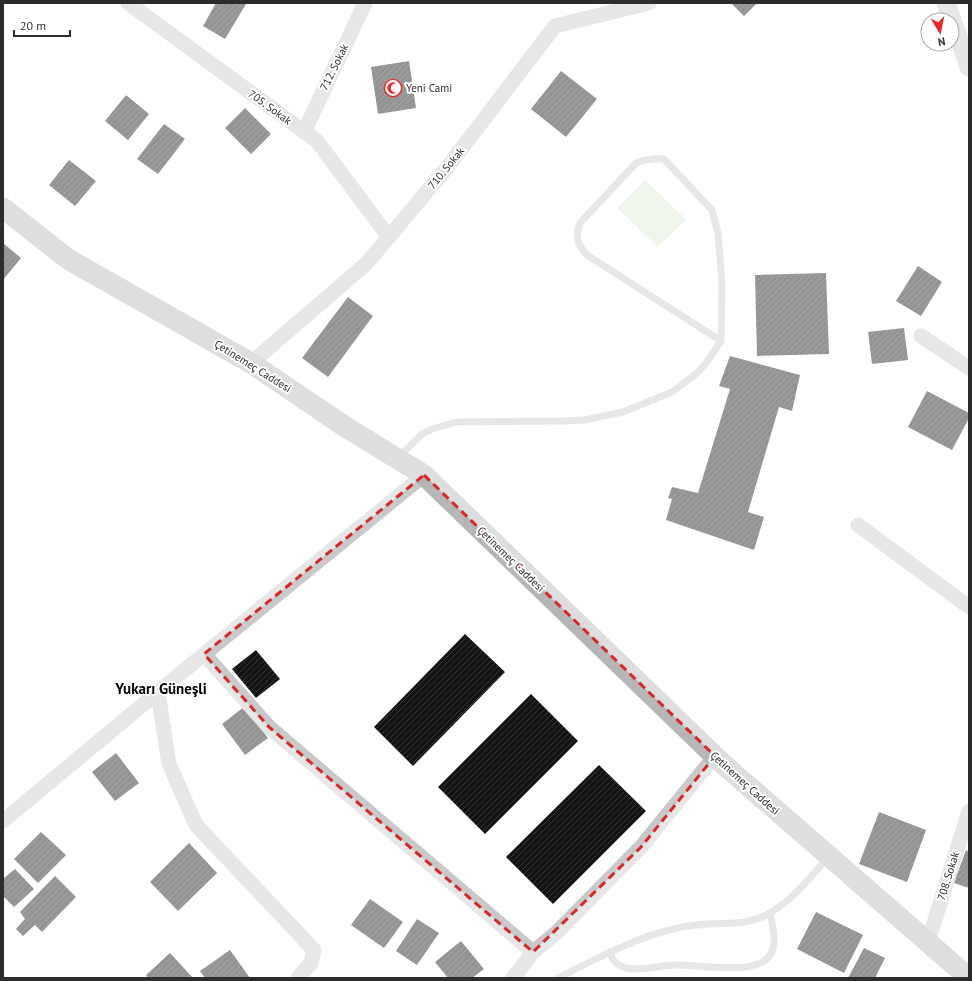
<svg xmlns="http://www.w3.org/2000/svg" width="972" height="981" viewBox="0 0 972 981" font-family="'PT Sans',sans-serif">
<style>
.grass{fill:#e1ead8}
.building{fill:url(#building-hatch)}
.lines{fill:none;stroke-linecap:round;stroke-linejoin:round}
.service{stroke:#c9c9c9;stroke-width:7}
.minor{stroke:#c9c9c9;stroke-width:15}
.tertiary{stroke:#c9c9c9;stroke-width:19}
.secondary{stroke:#b6b6b6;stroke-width:21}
.marked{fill:none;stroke:#d62828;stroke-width:3;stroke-dasharray:8 5;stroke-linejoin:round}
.labels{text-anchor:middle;stroke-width:4;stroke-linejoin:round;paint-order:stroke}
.street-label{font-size:11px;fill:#2c2c2c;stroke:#fff}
.poi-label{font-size:11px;fill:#2c2c2c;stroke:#fff;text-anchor:start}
.district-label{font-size:15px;font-weight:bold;fill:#000;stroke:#fff}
</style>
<defs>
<pattern id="building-hatch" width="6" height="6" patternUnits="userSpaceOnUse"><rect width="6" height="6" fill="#131313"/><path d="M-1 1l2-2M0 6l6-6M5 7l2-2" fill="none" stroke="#363636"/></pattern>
</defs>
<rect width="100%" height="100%" fill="#fff"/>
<path class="grass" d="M645,180L686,219L658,247L617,208Z"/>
<path class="building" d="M216,3L246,4L225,39L203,26Z
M731,3H757L744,16Z
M409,61L416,108L378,114L371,67Z
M561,71L597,99L566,137L531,109Z
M126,95L149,114L128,140L105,121Z
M245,108L271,134L251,154L225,128Z
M164,124L185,139L158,174L137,159Z
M69,160L96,181L75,206L49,185Z
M3,243L21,258L3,280Z
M918,266L942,282L921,316L896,301Z
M826,273L829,354L757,356L755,275Z
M348,297L373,316L328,377L302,358Z
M904,328L908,360L872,364L868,332Z
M730,356L800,375L792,411L779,407L748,512L764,517L754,550L666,520L672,499L668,498L672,487L698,493L730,389L719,386Z
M927,391L969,413V418L952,450L908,427Z
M465,634L505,672L413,766L374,727Z
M256,650L280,679L256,698L232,669Z
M531,694L578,741L485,834L438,787Z
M244,707L268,738L245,755L222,724Z
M116,753L139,783L115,801L92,772Z
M599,765L646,811L553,904L506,857Z
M879,812L926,830L907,882L859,864Z
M41,832L66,855L38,883L14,859Z
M189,843L217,873L178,911L150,882Z
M966,850L969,852V888L954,883Z
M15,869L34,889L14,907L3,896V879Z
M55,876L76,897L42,932L35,925L23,936L16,929L25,919L20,912Z
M370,899L403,922L384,948L351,925Z
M816,912L863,935L844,973L797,949Z
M417,919L439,933L417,965L396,951Z
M461,941L484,969L472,978H448L435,962Z
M864,948L885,958L875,978H848Z
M230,950L250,978H205L200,971Z
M170,953L193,978H148L146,975Z"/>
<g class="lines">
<path class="service" d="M399,457L422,434L432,429L456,422L562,421L584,420L623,412L672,392L697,373L707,362L721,341L722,285L718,233L712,210L664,159C654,158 646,159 636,163L580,223C575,236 577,245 587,255L721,341
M610,952C617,980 654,965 674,965C704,964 772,981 774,943C775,934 772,923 770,913
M558,978C596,959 632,939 673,929C694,923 715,924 736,923C777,921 803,886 827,858"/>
<path class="minor" d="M128,3L317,141L388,236
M304,132L365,3
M921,336L969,368
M251,363L366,264L446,169L555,26L649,3
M858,525L969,607
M204,654L269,727L533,952
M158,692L169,764L196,825L314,950L311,963L298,978
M3,821L170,682L424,475
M928,942L969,811
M513,978L533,952L556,933L641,847L715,756"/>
<path class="tertiary" d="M946,3L952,20
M952,20L969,67"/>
<path class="secondary" d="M3,208L68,259L251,363L344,426L424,475L723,764L969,978"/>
</g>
<path d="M0 0H972V981H0ZM424,475L715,756L641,847L533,952L269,727L204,654Z" fill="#fff" fill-opacity=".55" fill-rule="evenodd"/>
<path class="marked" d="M424,475L715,756L641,847L533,952L269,727L204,654Z"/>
<defs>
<symbol id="mosque-ring" viewBox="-11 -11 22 22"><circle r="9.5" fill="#fff" stroke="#ec2526" stroke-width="1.5"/><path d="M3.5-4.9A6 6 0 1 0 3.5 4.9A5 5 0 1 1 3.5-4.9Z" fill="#ec2526"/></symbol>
</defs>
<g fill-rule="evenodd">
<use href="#mosque-ring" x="383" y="78" width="20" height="20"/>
</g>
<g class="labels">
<g class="street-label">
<text transform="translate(334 67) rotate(-64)" y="4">712. Sokak</text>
<text transform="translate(270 107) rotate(36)" y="4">705. Sokak</text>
<text transform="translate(446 168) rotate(-51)" y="4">710. Sokak</text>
<text transform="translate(253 366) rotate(32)" y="4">Çetinemeç Caddesi</text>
<text transform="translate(511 559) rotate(44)" y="4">Çetinemeç Caddesi</text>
<text transform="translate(745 783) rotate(42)" y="4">Çetinemeç Caddesi</text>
<text transform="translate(948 876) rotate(-73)" y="4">708. Sokak</text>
</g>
<g class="poi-label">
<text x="406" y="92">Yeni Cami</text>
</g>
<g class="district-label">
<text x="161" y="694">Yukarı Güneşli</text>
</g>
</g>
<rect width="972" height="981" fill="none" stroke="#2c2c2c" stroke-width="8"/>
<g transform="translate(940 32) rotate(170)"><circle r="19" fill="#ffffff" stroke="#ababab"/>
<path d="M0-3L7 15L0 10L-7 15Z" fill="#ec2526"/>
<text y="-6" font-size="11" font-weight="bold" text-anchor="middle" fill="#2c2c2c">N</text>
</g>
<path d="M14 30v6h56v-6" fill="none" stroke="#2c2c2c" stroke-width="2"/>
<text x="20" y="30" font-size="12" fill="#2c2c2c" stroke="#ffffff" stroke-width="3" paint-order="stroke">20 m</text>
</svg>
